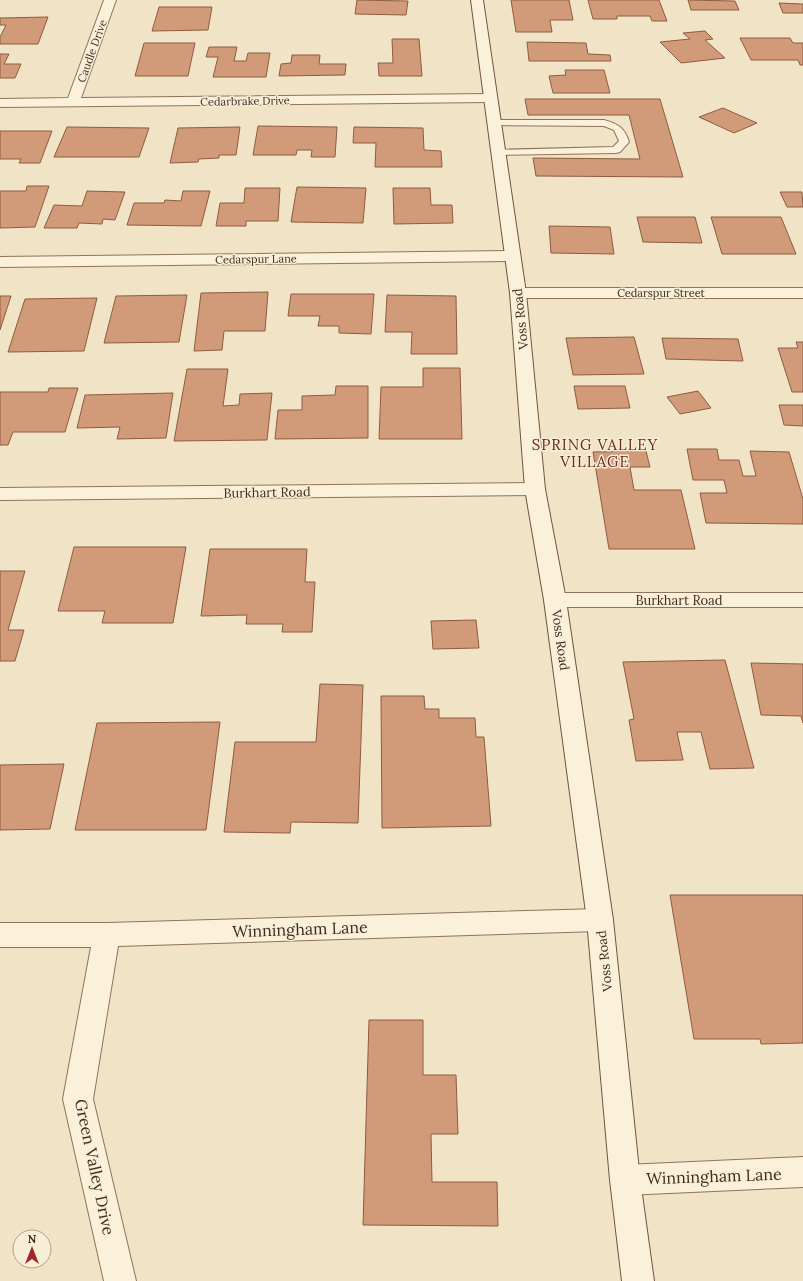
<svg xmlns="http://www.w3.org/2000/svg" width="803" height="1281" viewBox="0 0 803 1281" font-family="Lora,serif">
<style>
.building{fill:#d19b7a;stroke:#8e5c3f}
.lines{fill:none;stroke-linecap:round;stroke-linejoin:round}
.lane-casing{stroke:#8e745a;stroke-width:2}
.street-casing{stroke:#8e745a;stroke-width:2}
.secondary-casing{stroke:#70553d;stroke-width:2}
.lane{fill:#fbf0da;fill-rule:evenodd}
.street{fill:#fbf0da;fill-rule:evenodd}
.secondary{fill:#fbf0da;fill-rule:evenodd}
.labels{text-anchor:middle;stroke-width:3;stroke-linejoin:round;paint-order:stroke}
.far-street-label{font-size:11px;fill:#3d2d1f;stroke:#f8edd6}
.street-label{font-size:13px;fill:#3d2d1f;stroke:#f8edd6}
.quarter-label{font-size:15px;letter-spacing:1px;fill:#6c2a1c;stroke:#f8edd6}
.near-street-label{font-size:16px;fill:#3d2d1f;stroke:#f8edd6}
</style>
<rect width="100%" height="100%" fill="#f1e3c6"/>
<path class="building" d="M357,0L408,1L406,15L355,14Z
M511,0H569L573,20H550L552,32H516Z
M588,0H659L667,21H652L650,16H617V19H593Z
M688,0L735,1L739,10H691Z
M779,3L803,4V13H783Z
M159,7H212L208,30L152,31Z
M48,17L38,44H0V37L6,25H0V18Z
M705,31L713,39L705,40L725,58L681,63L660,42L690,39L683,33Z
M740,38H790L793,43H803V65H800L798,60H751Z
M392,39H419L422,76H379L378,63H393Z
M527,42L586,43L588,54L610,55L611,61H529Z
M144,43H195L188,76H135Z
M209,47H237L234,61H246L248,53H270L266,77H213L218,57H206Z
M0,54H9L4,64H21L15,78H0Z
M292,55H320L319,64H346L345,75L279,76L281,64L291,63Z
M565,70H604L610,93H553L549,76L566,75Z
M525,99H660L683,177L536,176L533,158L640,159L629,115H528Z
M723,108L757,123L734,133L699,117Z
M258,126L337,127L335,157H311L312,150H297L296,155H253Z
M67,127L149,128L139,157H54Z
M240,127L236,155H219V158L199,159L198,162L170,163L178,128Z
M354,127L423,128L424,150L441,151L442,167H375L376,143H353Z
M0,131H52L40,163H19L21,159H0Z
M27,186H49L35,227L0,228V191H26Z
M297,187L366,188L363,223L291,222Z
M245,188H280L278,221H246V226H216L220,203H244Z
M393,188H430L431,205H452L453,223L394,224Z
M87,191L125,192L115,220L103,219L102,224L79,223L77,228H44L54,205L82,206Z
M183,191H210L201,226L127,225L134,203H164L165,200L181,201Z
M780,192H802L803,207H787Z
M637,217H695L702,243L643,242Z
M711,217H781L796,254H722Z
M549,226L610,227L614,254L551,253Z
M268,292L265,331H224L222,350L194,351L201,293Z
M291,294H374L371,334L339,333V326H318L320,316H288Z
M187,295L179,342L104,343L116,296Z
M387,295L456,296L457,354H411L412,332H385Z
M0,296H11L0,330Z
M97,298L84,351L8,352L25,299Z
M634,337L644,374L573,375L566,338Z
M662,338L738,339L743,361L666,359Z
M796,342H803V392H792L778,348H798Z
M423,368H460L462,439H379L381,387H423Z
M187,369H228L223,406L239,405L240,394L272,393L267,440L174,441Z
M336,386H368V438L275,439L278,410H302V396L335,395Z
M574,386H625L630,408L578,409Z
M49,388H78L65,432H13L8,445H0V392H48Z
M698,391L711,408L680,414L667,397Z
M173,393L166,438L117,439L120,427L77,428L85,395Z
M779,405H803V426L784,425Z
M687,449H717L719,460H739L743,476H756L750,451L789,452L803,499V524L706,523L700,493H727L724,480H693Z
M646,451L650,467H630L634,490H681L695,549H609L593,452Z
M74,547H186L173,623H102L105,611H58Z
M210,549H307L305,582H315L312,632H282L283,624H246L247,615L201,616Z
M0,571H25L8,630H24L15,661H0Z
M476,620L479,648L433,649L431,621Z
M725,660L754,768L710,769L701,732H677L683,760L636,761L629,720L634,719L623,662Z
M751,663L803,664V723L801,716L761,715Z
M320,684L363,685L358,823L291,822L290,833L224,832L235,742H316Z
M381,696H424L425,709H439V718H475L476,737H484L491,826L382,828Z
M220,722L206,830H75L97,723Z
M64,764L50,829L0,830V765Z
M670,895H803V1043L761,1044L760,1039H694Z
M369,1020H423V1075H456L458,1134H431L432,1182H497L498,1226L363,1225Z"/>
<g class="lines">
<defs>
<path id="lane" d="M493,120H604C618,124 625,128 629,142L620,152L616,153L497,155L493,154L492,152L493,150L613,147L619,141L614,130L604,126L489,125L488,123Z"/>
<path id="street" d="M104,0H116L81,98L490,94L495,95L497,98L495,101L490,102L0,107V99L68,98Z
M512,251L518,253L520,256L518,259L512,261L0,267V257Z
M518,288H803V298H518L512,296L510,293L512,290Z
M535,483L542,485L545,489L542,493L535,495L0,500V488Z
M555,593H803V607H555L547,605L544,600L547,595Z
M600,909L609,912L613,920L609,928L600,931L118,946L93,1099L136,1281H104L63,1099L91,947H0V923H107Z
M803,1157V1187L625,1195L614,1191L610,1180L614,1169L625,1165Z"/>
<path id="secondary" d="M471,0H483L526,293L545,489L566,600L613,920L640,1180L654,1281H622L610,1180L587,920L544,600L525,489L510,293Z"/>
</defs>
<use href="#lane" class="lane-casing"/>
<use href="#street" class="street-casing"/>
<use href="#secondary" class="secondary-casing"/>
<use href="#lane" class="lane"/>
<use href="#street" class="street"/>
<use href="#secondary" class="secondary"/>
</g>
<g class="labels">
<g class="far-street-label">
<text transform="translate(92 51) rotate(-70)" y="4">Caudle Drive</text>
<text transform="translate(245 101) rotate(-1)" y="4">Cedarbrake Drive</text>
<text transform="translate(256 259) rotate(-1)" y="4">Cedarspur Lane</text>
<text x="661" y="297">Cedarspur Street</text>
</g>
<g class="street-label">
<text transform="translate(520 319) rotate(-96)" y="5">Voss Road</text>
<text transform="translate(267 492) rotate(-1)" y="5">Burkhart Road</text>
<text x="679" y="605">Burkhart Road</text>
<text transform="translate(561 640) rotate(82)" y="5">Voss Road</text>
<text transform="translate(604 961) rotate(-96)" y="5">Voss Road</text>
</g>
<g class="quarter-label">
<text x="595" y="450">SPRING VALLEY<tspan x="595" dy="17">VILLAGE</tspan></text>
</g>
<g class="near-street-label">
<text transform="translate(300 929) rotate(-2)" y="6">Winningham Lane</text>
<text transform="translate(95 1167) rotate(78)" y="6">Green Valley Drive</text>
<text transform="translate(714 1176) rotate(-2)" y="6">Winningham Lane</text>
</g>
</g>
<g transform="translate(32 1249)"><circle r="19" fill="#f8edd6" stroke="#ada08d"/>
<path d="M0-3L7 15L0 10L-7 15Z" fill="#a0272c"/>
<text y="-6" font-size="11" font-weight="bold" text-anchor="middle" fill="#3d2d1f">N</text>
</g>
</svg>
